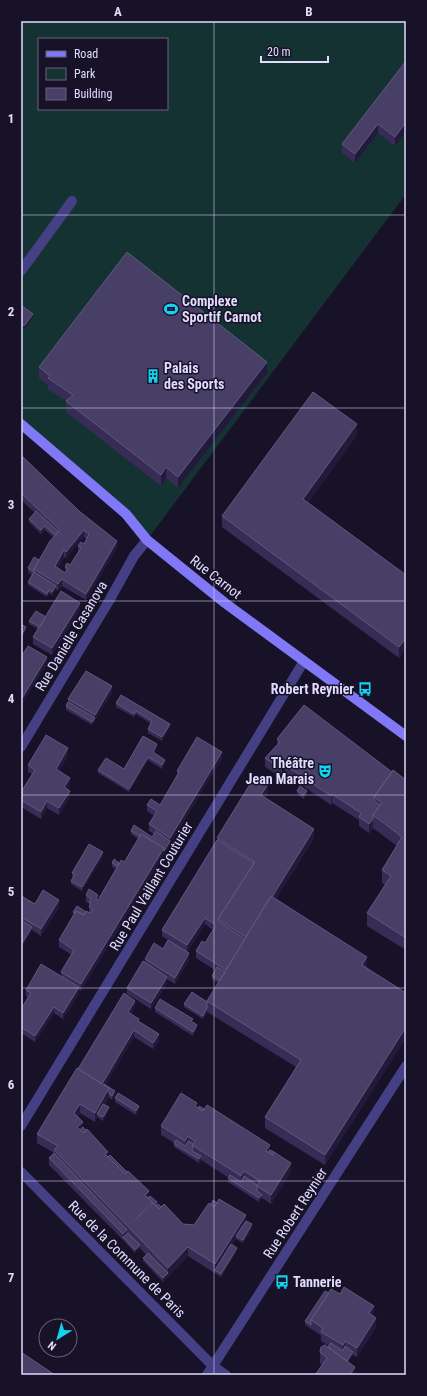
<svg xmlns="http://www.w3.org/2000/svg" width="427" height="1396" viewBox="0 0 427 1396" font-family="'Roboto Condensed',sans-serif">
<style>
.green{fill:#153232;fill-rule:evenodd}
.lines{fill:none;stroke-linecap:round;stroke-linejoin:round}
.lane{stroke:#454084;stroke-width:10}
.street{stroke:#454084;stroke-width:10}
.secondary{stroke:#8078f7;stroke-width:10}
.wall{fill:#362c55;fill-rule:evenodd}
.shaded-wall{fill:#221a3b}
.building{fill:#483f67;stroke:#60577e;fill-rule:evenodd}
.grid{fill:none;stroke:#e1dbfd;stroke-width:1;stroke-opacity:0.55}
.labels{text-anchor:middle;stroke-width:3;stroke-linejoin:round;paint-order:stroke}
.poi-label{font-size:14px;font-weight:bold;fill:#e1dbfd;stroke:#171228;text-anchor:start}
.street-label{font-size:14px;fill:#e1dbfd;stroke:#171228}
.neatline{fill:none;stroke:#e1dbfd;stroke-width:1.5}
.grid-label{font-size:13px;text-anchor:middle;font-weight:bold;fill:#e1dbfd}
</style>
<rect width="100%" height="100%" fill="#171228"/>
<path class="green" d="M21,21H406V194L147,540L21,424ZM39,39H167V109H39Z"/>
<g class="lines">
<path class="lane" d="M21,271L72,201"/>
<path class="street" d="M21,747L109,601L134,556L147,540
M21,1126L304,661
M21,1172L213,1366L226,1375
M207,1375L406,1066"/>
<path class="secondary" d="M21,424L126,514L147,540L225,603L406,736"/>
</g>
<path class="wall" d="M406,61L395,146L378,133L355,163L342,153V144Z
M39,367L267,373L178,488L166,478L161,486L66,412V401L48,389V385L39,378Z
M357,435L308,503L406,575V649L399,658L222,527V516Z
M21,455L117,548L86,600L62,586L58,591L56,589L52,595L49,593L47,597L28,585V582L32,575L28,572V568L39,560L53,537L45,530L41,534L29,522V519L35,513L21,500ZM84,537L86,539L84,544L78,546V553L70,565L65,567V573L58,568L64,557L66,558Z
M80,610L52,655L33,644V637L38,629L29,624V621L46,617Z
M112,693L92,725L66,710V706L68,702V699Z
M121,695L170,727L162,741L148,733V729L151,724L136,714L134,717L116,707V703Z
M277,739L392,772L406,780V950L367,926V913L385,885L382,883V870L397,846L373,828L369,833L359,826V820L332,803L331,805L285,774L282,778L265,767V758L277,745Z
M157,748L154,753L165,763L162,769L148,760L129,792L98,773V770L124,769Z
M68,755L59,771L70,784L67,789L70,797L59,815L47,808L41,819L21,807V792L32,774L28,772V765Z
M222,758L81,991L79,990V994L63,1019L54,1013L35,1042L21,1033V1009L28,998L26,996V990L61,976V972L72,955L59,947V940L73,915V912H86L89,913V904L86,902V895L98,900L116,869L112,867V863L124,862L138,839L131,834V831L152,837L154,834L149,831V824L154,816L147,811V805H160L177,777V771Z
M297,791L307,794L304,799L297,794Z
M268,793L265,798L314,838L276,899L367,967V968L406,993V1038L325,1165L265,1128V1117L296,1067L207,1012L203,1019L184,1007V1004L207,1002V1001L218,983L212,979V976L215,970L196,958V951L205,943L213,930L205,924L187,952L189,960L175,984L167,979V984L151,1009L127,994V988L145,963V959L163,949L168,940L162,936V930L217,840V838Z
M103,856L82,891L71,884V881L73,877L72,876V873Z
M21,895L35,904L59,907L41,936L32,930L21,948Z
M135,1007L131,1014L159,1041L153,1049L134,1037L105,1085L115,1095L112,1100L109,1097L105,1105L109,1110L103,1121L97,1117L95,1122L80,1113L78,1117L83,1127L108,1157L157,1205L161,1207L183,1224L194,1225L211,1204L246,1221L252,1228L243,1243L236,1239L232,1245L237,1251L221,1277L188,1256L163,1282L143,1261V1258L146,1255L140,1248L135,1253L123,1240L49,1165V1158L54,1153L37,1143V1134L78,1069Z
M155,1008L193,1022L197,1028L193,1036L155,1012Z
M115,1098L139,1110L136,1115L115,1102Z
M161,1126L270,1150L291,1172L271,1204L262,1198L259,1202L228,1182L229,1178L201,1160L199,1163L174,1147V1143L161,1135Z
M329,1293L374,1315L373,1316L376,1327L357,1357L353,1355L322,1365L320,1363V1352L328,1347L329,1346L321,1341V1335L305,1325V1321Z"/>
<path class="shaded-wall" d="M406,122V132L395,146V137Z
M378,124V133L355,163V154Z
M33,314V317L25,328L21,330V326Z
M267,362V373L178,488V477Z
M357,424V435L303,510V499Z
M166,467V478L161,486V475Z
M45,526V530L41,534V530Z
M84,530V537L66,558V552Z
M117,541V548L86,600V594Z
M64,550V557L55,573V566Z
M23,551V554L21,557V554Z
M62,579V586L58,591V584Z
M56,586V589L52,595V592Z
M49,590V593L47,597V594Z
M80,603V610L52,655V648Z
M26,627V631L21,640V636Z
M406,638V649L399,658V647Z
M47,657V664L21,706V700Z
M112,686V693L95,721V715Z
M95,718V721L92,725V722Z
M170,724V727L162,741V737Z
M157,744V748L153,755V752Z
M68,748V755L56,776V769Z
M222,752V758L81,991V984L164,848L170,841V838Z
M148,757V760L129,792V789Z
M165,760V763L162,769V765Z
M285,765V774L282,778V769Z
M70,778V784L64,794V787Z
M268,784V793L261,804V795Z
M70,791V797L59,815V808Z
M307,791V794L304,799V795Z
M332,794V803L331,805V796Z
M47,801V808L41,819V812Z
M373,819V828L369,833V824Z
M314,829V838L223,986L247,938Z
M23,840V846L21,850V843Z
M103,852V856L82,891V887Z
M59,900V907L41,936V929Z
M205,918V924L187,952V945Z
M32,927V930L21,948V945Z
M189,953V960L175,984V978Z
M367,957V967L362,976V965Z
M167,977V984L151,1009V1003Z
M79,987V994L63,1019V1013Z
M135,1001V1007L128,1019V1012Z
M54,1007V1013L35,1042V1036Z
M207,1008V1012L203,1019V1016Z
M197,1025V1028L193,1036V1032Z
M406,1027V1038L325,1165V1155Z
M134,1030V1037L103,1090L101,1086Z
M159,1034V1041L153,1049V1043Z
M109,1088V1097L99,1115L97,1114V1117L95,1122V1113Z
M115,1091V1095L112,1100V1096Z
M80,1104V1113L74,1122V1113Z
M139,1106V1110L136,1115V1111Z
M109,1107V1110L103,1121V1117Z
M83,1122V1131L79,1134L77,1127Z
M188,1136V1145L185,1150V1141Z
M270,1145V1154L266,1151Z
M108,1152V1161L105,1154Z
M201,1156V1160L199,1163V1159Z
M291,1163V1172L271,1204V1195Z
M244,1171V1180L241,1185V1176Z
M149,1191V1200L145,1195Z
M262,1195V1198L259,1202V1198Z
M152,1202H157V1206L135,1220Z
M246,1215V1224L236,1236V1239L216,1270H215V1264Z
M252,1224V1228L243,1243V1240Z
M127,1230V1236L123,1237V1240V1234Z
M140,1245V1249L135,1253V1250Z
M188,1247V1256L163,1282V1278L168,1273V1268Z
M237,1248V1251L221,1277V1274Z
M374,1306V1315L369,1322V1313Z
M376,1318V1327L357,1357V1348Z
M345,1341V1350L343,1354V1345Z
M353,1352V1355L344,1369V1366Z
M355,1367V1375H350Z"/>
<path class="building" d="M406,61V122L395,137L378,124L355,154L342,144Z
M127,252L267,362L178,477L166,467L161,475L66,401L73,395L48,378L50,376L39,367Z
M22,306L33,314L25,325L21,326V307Z
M313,392L357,424L303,499L406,575V638L399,647L222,516Z
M21,455L79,511L117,541L86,594L62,579L58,584L34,569L50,541L60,530L21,493ZM84,530L89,534L84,544L81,542L78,546L81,548L70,565L67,563L65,567L68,569L65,573L55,566L64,550L66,552Z
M36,511L59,532L55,535L45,526L41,530L29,519Z
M34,557L39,560L34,569V572L28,568Z
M34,572L56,586L52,592L49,590L47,594L28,582Z
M61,591L80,603L52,648L33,637Z
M36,611L46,617L40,627L29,621Z
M21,624L26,627L21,636Z
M28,646L47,657L21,700V653L23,654Z
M86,671L112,686L95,715L68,699Z
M121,695L170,724L162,737L148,729L152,721L136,711L134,714L116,703Z
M68,702L95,718L92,722L66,706Z
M304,705L392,772L374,797V801L380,805L373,815V819L369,824L359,817L361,813L332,794L331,796L285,765L282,769L265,758L280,742L277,739Z
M46,735L68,748L56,769L70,778L64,787L70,791L59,808L47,801L41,812L21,800V792L35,770L28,765Z
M143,736L157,744L153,752L165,760L162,765L148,757L129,789L98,770L106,758L124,769Z
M197,737L222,752L170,838L149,824L157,811L147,805L151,799L160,805L179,772L177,771Z
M393,770L406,780V938L367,913L391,876L382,870L402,837L373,815L382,803L374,797Z
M255,776L268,784L261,795L314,829L272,897L271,896L246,937L218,919L255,862L217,838Z
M300,786L307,791L304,795L297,791Z
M134,825L152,837L156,831L170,841L164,851V848L141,834L140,836L131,831Z
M141,834L164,848L81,984L61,972L74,950L59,940L76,911L84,915L86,911L90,913L93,909L89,907L91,903L89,902L91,899L86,895L89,889L98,895L96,899L98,900L119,864L121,860L124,862L125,861Z
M217,840L254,863L218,919V921L245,939L226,970L196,951L202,941L205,943L216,925L205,918L187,945L162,930Z
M89,844L103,852L82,887L71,881L75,874L72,873Z
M114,859L119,863L117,866L112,863Z
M43,890L59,900L41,929L21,917V896L35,904Z
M271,896L367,957L362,965L406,993V1027L325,1155L265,1117L301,1060L207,1001Z
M77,906L86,912L84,915L76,911L75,913L73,912Z
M21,920L32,927L21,945Z
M168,940L189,953L175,978L145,959L154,943L163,949Z
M143,961L167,977L151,1003L127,988Z
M41,964L79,987L63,1013L54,1007L35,1036L21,1027V1009L31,993L26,990Z
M217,967L225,972L220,981L212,976Z
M192,992L207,1002V1008L203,1016L184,1004Z
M124,993L135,1001L128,1012L139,1019L138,1021L159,1034L153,1043L134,1030L102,1084L78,1069Z
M160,999L193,1019L191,1021L197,1025L193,1032L155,1008Z
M77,1068L109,1088L95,1113L80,1104L74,1113L83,1122L77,1127L83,1133L87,1129L108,1152L105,1154L125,1174L128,1171L149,1191L145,1195L152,1202L135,1220L153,1203L159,1209L164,1204L183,1224L194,1225L209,1203L214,1207L219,1199L246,1215L215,1264L188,1247L168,1268L54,1150L58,1146L37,1134Z
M104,1084L115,1091L112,1096L109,1094V1088L104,1085Z
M118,1093L139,1106L136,1111L115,1098Z
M181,1093L197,1103L195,1106L203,1111L207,1105L270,1145L266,1151L273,1155L274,1152L291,1163L271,1195L257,1186L260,1181L244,1171L241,1176L192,1145L195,1141L188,1136L185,1141L161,1126Z
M103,1104L109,1107L103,1117L97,1114Z
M199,1106L204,1109L203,1111L198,1108Z
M83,1127L86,1131L83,1133L80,1130Z
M176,1140L185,1146L188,1141L193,1144L192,1151L201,1156L199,1159L174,1144Z
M270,1150L274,1152L273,1155L268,1152Z
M54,1153L127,1230L123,1234L49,1158Z
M110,1155L127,1172L125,1174L108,1157Z
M230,1175L241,1182L244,1176L257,1185V1191L262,1195L259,1198L228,1178Z
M150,1196L157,1202L155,1205L153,1203L152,1204V1202L148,1198Z
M213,1200L217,1203L214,1207L211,1204Z
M158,1204L161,1207L159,1209L156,1206Z
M246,1221L252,1224L243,1240L236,1236Z
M128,1233L140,1245L135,1250L123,1237Z
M231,1244L237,1248L221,1274L215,1270Z
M148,1253L168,1273L163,1278L143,1258Z
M344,1287L374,1306L369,1313L376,1318L357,1348L345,1341L343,1345L321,1332L323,1328L311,1320L331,1289L340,1294Z
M325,1291L329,1293L311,1320V1325L305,1321Z
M331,1343L343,1351L345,1346L353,1352L347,1361L328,1347Z
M325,1345L355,1367L350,1375H315L327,1358L320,1352L321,1347Z
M21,1352L55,1375H21Z"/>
<path class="grid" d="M214,21V1375M21,215H406M21,408H406M21,601H406M21,795H406M21,988H406M21,1181H406"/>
<defs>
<symbol id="stadium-bare" viewBox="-9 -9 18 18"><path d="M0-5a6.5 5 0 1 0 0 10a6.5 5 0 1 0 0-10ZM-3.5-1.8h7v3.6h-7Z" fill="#13d2f1" stroke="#171228" stroke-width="2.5" paint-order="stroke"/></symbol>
<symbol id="building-bare" viewBox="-9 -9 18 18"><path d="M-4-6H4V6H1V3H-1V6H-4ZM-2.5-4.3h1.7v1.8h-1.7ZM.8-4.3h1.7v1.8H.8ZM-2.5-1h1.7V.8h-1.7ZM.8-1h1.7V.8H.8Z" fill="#13d2f1" stroke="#171228" stroke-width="2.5" paint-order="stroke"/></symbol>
<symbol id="bus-bare" viewBox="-9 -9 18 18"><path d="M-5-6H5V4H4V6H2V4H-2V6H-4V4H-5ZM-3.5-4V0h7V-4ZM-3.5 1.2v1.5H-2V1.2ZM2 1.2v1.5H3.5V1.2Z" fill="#13d2f1" stroke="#171228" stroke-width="2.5" paint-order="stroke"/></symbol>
<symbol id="theatre-bare" viewBox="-9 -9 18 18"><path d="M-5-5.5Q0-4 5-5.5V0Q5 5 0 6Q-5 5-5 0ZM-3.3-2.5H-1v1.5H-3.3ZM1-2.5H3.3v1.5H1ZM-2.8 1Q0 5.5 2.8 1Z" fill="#13d2f1" stroke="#171228" stroke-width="2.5" paint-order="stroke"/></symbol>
</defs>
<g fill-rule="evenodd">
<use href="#stadium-bare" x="161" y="299" width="20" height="20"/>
<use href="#building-bare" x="143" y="366" width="20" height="20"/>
<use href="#bus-bare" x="355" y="679" width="20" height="20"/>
<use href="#theatre-bare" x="315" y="761" width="20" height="20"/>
<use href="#bus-bare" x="272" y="1272" width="20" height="20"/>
</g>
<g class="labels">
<g class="poi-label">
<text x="182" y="306">Complexe<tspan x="182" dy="16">Sportif Carnot</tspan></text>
<text x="164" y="373">Palais<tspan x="164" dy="16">des Sports</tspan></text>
<text x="354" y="694" text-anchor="end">Robert Reynier</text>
<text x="314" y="768" text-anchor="end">Théâtre<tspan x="314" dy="16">Jean Marais</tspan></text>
<text x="293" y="1287">Tannerie</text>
</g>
<g class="street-label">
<text transform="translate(216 577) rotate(38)" y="5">Rue Carnot</text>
<text transform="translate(71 636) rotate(-59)" y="5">Rue Danielle Casanova</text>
<text transform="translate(151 886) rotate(-59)" y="5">Rue Paul Vaillant Couturier</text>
<text transform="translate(295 1213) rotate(-57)" y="5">Rue Robert Reynier</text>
<text transform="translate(127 1259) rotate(45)" y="5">Rue de la Commune de Paris</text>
</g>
</g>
<rect width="427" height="1396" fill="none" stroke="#171228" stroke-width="44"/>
<rect x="38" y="38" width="130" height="72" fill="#171228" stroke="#68627d"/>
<rect x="46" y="51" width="20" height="6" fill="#8078f7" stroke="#68627d"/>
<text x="74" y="58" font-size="12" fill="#e1dbfd">Road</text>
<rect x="46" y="68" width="20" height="12" fill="#153232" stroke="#68627d"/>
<text x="74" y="78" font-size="12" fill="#e1dbfd">Park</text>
<rect x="46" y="88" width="20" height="12" fill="#483f67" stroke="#68627d"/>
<text x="74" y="98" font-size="12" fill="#e1dbfd">Building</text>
<g transform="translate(58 1338) rotate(217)"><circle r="19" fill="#171228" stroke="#68627d"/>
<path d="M0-3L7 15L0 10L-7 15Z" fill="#13d2f1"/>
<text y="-6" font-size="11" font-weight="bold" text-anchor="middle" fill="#e1dbfd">N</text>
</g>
<path d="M261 56v6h67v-6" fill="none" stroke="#e1dbfd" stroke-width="2"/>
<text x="267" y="56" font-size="12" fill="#e1dbfd" stroke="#171228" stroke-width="3" paint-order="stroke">20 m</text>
<rect x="22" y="22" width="383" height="1352" class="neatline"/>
<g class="grid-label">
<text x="118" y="16">A</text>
<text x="309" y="16">B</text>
<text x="11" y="123">1</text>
<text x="11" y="316">2</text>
<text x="11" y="509">3</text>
<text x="11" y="703">4</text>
<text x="11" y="896">5</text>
<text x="11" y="1089">6</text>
<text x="11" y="1282">7</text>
</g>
</svg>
